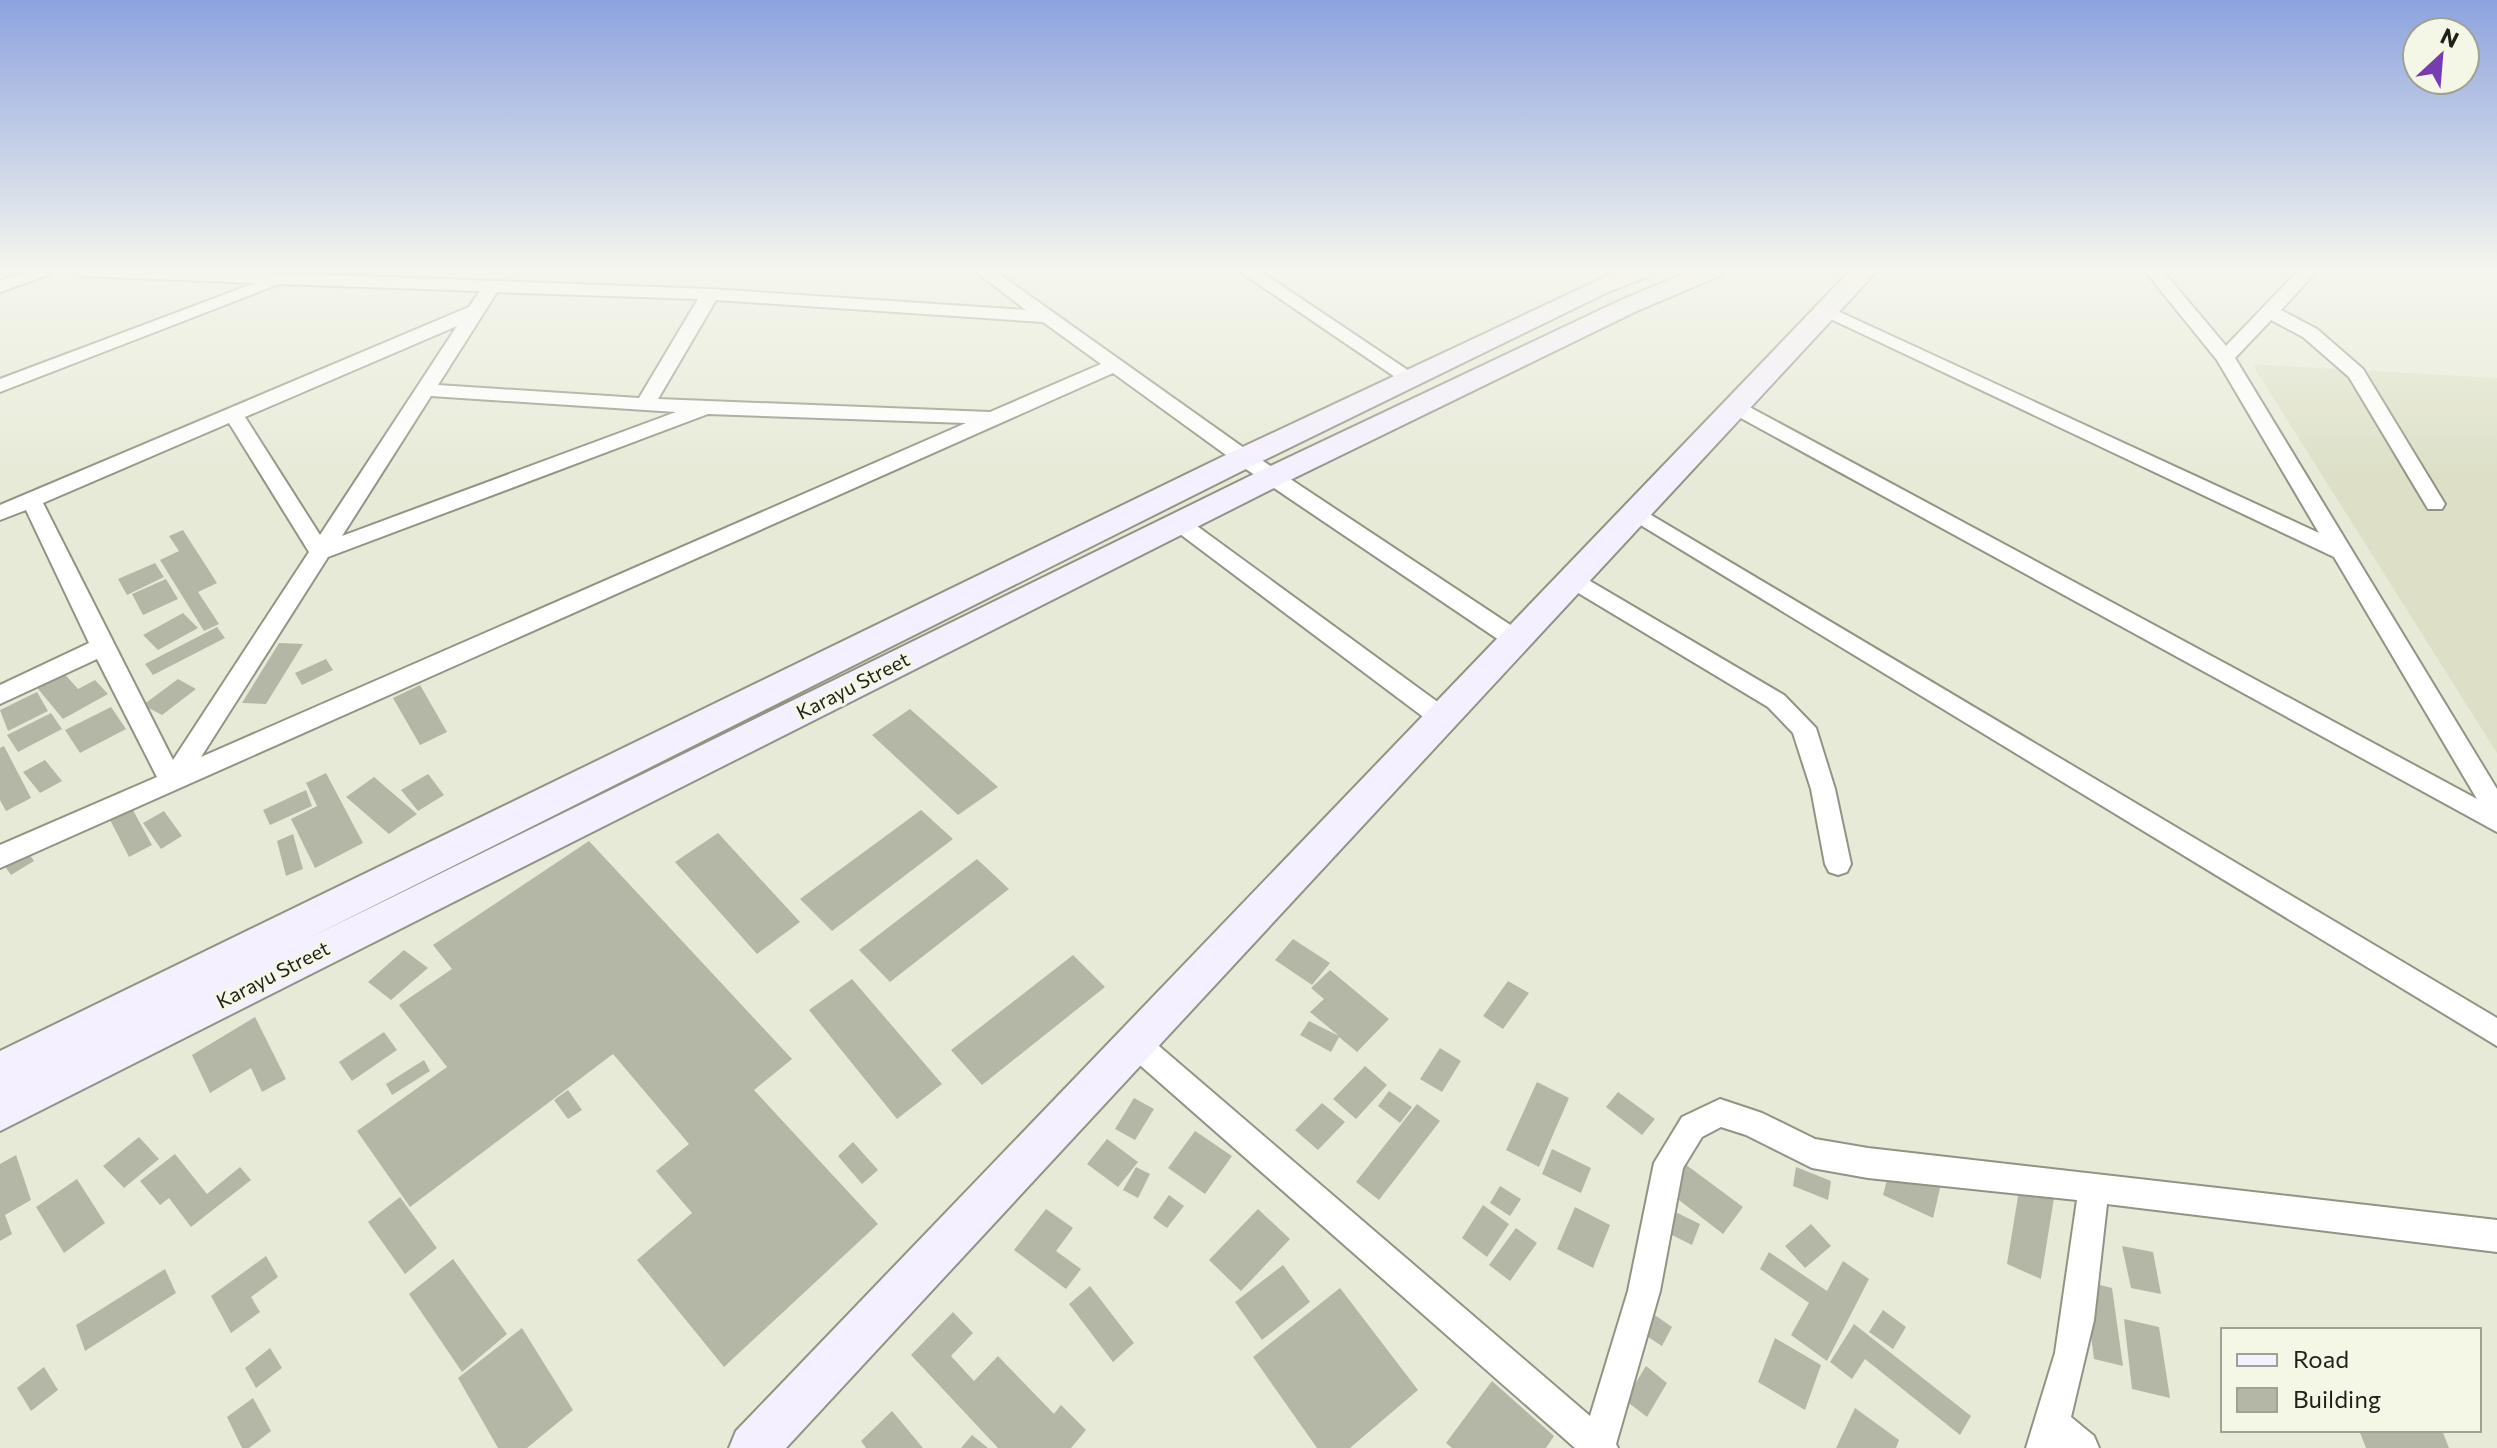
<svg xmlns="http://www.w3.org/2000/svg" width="2497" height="1448" viewBox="0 0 2497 1448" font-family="Commissioner,sans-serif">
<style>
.built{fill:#dde0c7}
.building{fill:#b5b7a6}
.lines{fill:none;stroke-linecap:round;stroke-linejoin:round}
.street-casing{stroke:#919383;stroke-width:4}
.secondary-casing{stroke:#919383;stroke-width:4}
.street{fill:#fff;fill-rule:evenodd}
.secondary{fill:#f5f0ff;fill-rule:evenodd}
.labels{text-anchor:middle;stroke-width:6;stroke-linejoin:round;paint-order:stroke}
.street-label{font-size:20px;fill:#20201a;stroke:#f5f7e6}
</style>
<rect width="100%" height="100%" fill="#e8ead8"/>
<path class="built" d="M2252,364L2497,378V753Z"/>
<path class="building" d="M183,530L217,583L198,592L219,624L204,631L160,560L179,551L169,536Z
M155,563L164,577L127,595L118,579Z
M166,579L178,599L143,615L132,594Z
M183,613L198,628L158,650L143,635Z
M217,627L225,638L153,675L145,664Z
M279,643L303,644L266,704L242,703Z
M326,659L333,670L302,685L295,673Z
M61,670L78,689L95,680L108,694L63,719L34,684Z
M178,679L196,689L162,715L143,705Z
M420,685L447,732L420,745L393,698Z
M37,692L48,711L8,731L0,710Z
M111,707L126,729L80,753L65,730Z
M910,709L998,787L958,815L872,735Z
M51,713L62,729L18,752L7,735Z
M4,746L31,798L6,811L0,800V748Z
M45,760L62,781L40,793L23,772Z
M326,773L363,843L315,868L291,819L317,806L306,783Z
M428,774L444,795L418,811L401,790Z
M374,777L417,814L389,834L346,797Z
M306,790L312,806L270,825L263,810Z
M128,801L152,845L129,857L106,812Z
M921,810L953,839L832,931L800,899Z
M164,811L182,836L161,849L143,823Z
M718,833L800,922L757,954L675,862Z
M293,834L303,869L286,876L277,841Z
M589,841L792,1059L754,1090L878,1224L724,1367L637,1260L692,1213L656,1171L689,1144L613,1054L410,1207L357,1131L447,1067L399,1005L452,969L433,945Z
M27,851L34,861L11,875L4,865Z
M977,859L1009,889L890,982L859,950Z
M1293,939L1330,963L1312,985L1275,960Z
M404,950L428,968L391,1000L368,982Z
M1073,955L1105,987L982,1085L951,1050Z
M1330,970L1389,1019L1357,1052L1339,1037L1331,1052L1300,1035L1309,1021L1339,1036L1310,1012L1324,999L1311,988Z
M852,979L942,1084L897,1119L809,1010Z
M1508,981L1529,993L1503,1029L1483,1016Z
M255,1017L286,1079L262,1092L251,1068L210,1093L192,1055Z
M384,1032L397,1050L352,1081L339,1062Z
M1440,1048L1461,1061L1442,1092L1420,1079Z
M424,1060L430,1071L392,1095L386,1084Z
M1365,1066L1387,1085L1356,1119L1333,1099Z
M1537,1082L1569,1098L1539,1167L1506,1150Z
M568,1090L582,1110L568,1119L554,1100Z
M1389,1091L1412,1107L1400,1123L1378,1106Z
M1618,1092L1655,1119L1642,1135L1606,1107Z
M1134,1098L1154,1109L1135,1140L1115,1129Z
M1322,1103L1345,1122L1318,1150L1295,1130Z
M1417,1104L1440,1121L1379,1200L1356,1182Z
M1195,1131L1232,1156L1205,1194L1168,1168Z
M139,1137L159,1159L124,1188L103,1166Z
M1107,1139L1138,1162L1118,1187L1087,1164Z
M853,1142L878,1170L862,1184L838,1156Z
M1552,1149L1591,1168L1581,1193L1542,1174Z
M175,1154L207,1194L240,1167L251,1180L191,1227L169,1198L160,1205L140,1181Z
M16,1155L31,1200L5,1215L12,1234L0,1241V1164Z
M1892,1161L1941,1184L1933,1218L1883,1195Z
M1685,1164L1743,1207L1723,1234L1666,1190Z
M1136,1167L1150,1174L1138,1198L1123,1190Z
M1796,1167L1831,1181L1828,1200L1793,1186Z
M77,1179L105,1223L64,1253L36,1207Z
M2020,1184L2054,1198L2041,1279L2007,1264Z
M1500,1186L1521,1199L1510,1216L1490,1203Z
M1169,1195L1184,1206L1167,1228L1153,1218Z
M400,1197L437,1248L405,1274L368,1222Z
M1657,1203L1700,1224L1692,1245L1650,1224Z
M1483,1205L1509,1224L1487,1257L1462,1238Z
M1575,1207L1610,1225L1593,1268L1557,1249Z
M1046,1209L1073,1228L1056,1251L1081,1269L1066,1289L1014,1250Z
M1258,1209L1290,1239L1241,1291L1209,1260Z
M1811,1224L1831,1246L1805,1268L1785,1246Z
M1516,1228L1537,1243L1510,1281L1489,1265Z
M2122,1246L2153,1252L2161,1294L2131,1288Z
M1769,1252L1827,1291L1843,1261L1869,1279L1827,1361L1791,1335L1809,1303L1760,1269Z
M266,1256L278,1277L251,1297L260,1312L231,1333L211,1296Z
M453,1259L507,1334L462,1372L409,1294Z
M1283,1265L1310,1302L1262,1340L1235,1302Z
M165,1269L176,1293L85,1351L76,1325Z
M2084,1281L2112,1288L2123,1366L2094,1359Z
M1090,1286L1134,1343L1113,1362L1069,1304Z
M1340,1288L1418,1390L1350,1448H1317L1253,1357Z
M1883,1310L1906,1327L1893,1349L1869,1332Z
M1649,1311L1672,1327L1662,1346L1639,1331Z
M953,1312L973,1333L951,1356L974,1381L998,1356L1054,1414L1061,1405L1086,1430L1071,1448H998L911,1355Z
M2124,1319L2159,1327L2170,1398L2132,1389Z
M1854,1324L1971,1416L1960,1435L1865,1359L1852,1379L1830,1362Z
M522,1328L573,1410L527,1448H498L458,1378Z
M1775,1338L1821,1365L1805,1410L1758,1382Z
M270,1348L282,1368L256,1388L245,1368Z
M1646,1366L1667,1383L1647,1417L1625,1400Z
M44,1367L58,1390L31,1411L17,1388Z
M1492,1381L1554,1436L1546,1448H1452L1446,1443Z
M253,1398L271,1431L249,1448H242L227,1417Z
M1855,1408L1899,1440L1896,1448H1836Z
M892,1411L923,1448H866L861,1441Z
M2359,1430H2442L2449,1448H2366Z
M972,1435L988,1448H961Z"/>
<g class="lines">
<defs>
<path id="street" d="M26,271H51L48,275L0,292V281Z
M74,271H222L710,289L1026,310L975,271H995L1251,453L1524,634L1527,640L1524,646L1516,648L1508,646L1237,463L1113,373L0,868V845L157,777L97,659L0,704V685L89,643L26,510L0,520V505L469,307L480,291L279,284L0,392V379L255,283L83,276ZM497,292L698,299L639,398L438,385ZM716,300L1043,322L1101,364L990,412L658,399ZM457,326L320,535L245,417ZM431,396L676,412L342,536ZM708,414L966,423L201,757L328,557ZM229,423L309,552L173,760L43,503Z
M1239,271H1260L1421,379L1411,385L1404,383Z
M2145,271H2163L2226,346L2298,271H2317L2281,310L2317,329L2363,369L2445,504L2442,509H2428L2349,377L2303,337L2271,320L2235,358L2497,789V832L1728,411L1725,407L1728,403H1742L2477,799L2334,557L1816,312L1819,308H1831L2319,533L2217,360Z
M1636,506L2497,1018V1046L1629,518L1625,513L1629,508Z
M1179,516L1186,518L1450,711L1454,718L1450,725L1442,727L1434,725L1172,528L1168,523L1172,518Z
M1573,571L1784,695L1816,728L1835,789L1851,864L1847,872L1838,875L1829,872L1825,864L1811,789L1793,733L1768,707L1565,585L1562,579L1565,573Z
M1135,1030L1145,1034L1590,1416L1628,1291L1654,1163L1682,1117L1720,1099L1762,1113L1815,1139L1868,1148L2497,1220V1252L2107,1204L2094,1320L2071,1417L2094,1436L2099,1448H2026L2055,1353L2077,1200L1868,1178L1812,1168L1746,1135L1721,1127L1702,1137L1683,1168L1660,1291L1616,1444L1618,1448H1575L1125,1052L1121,1043L1125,1034Z"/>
<path id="secondary" d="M1618,271H1653L1649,276L1606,293L1254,465L309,938L1262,470L1621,300L1690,271H1724L1720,276L1639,310L1282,484L0,1131V1051L1234,451Z
M1850,271H1877L786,1448H729L736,1431Z"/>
</defs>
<use href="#street" class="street-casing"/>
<use href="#secondary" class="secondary-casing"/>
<use href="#street" class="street"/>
<use href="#secondary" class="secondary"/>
</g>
<linearGradient id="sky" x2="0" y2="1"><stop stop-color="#8da3de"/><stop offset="0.57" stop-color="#f5f6ed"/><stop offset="1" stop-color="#f5f6ed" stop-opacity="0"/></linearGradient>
<rect width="2497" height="473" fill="url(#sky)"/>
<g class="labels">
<g class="street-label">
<text transform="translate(853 686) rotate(-27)" y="7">Karayu Street</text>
<text transform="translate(273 975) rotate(-27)" y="7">Karayu Street</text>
</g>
</g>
<rect x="2221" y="1328" width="260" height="104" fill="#f5f7e6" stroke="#a0a194" stroke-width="2"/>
<rect x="2237" y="1354" width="40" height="12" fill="#f5f0ff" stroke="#a0a194" stroke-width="2"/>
<text x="2293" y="1368" font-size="24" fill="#20201a">Road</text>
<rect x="2237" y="1388" width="40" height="24" fill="#b5b7a6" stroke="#a0a194" stroke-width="2"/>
<text x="2293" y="1408" font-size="24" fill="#20201a">Building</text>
<g transform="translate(2441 56) rotate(26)"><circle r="38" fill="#f5f7e6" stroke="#a0a194" stroke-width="2"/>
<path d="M0-6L14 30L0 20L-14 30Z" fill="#763db3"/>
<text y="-12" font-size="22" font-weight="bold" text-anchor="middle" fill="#20201a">N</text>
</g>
</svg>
